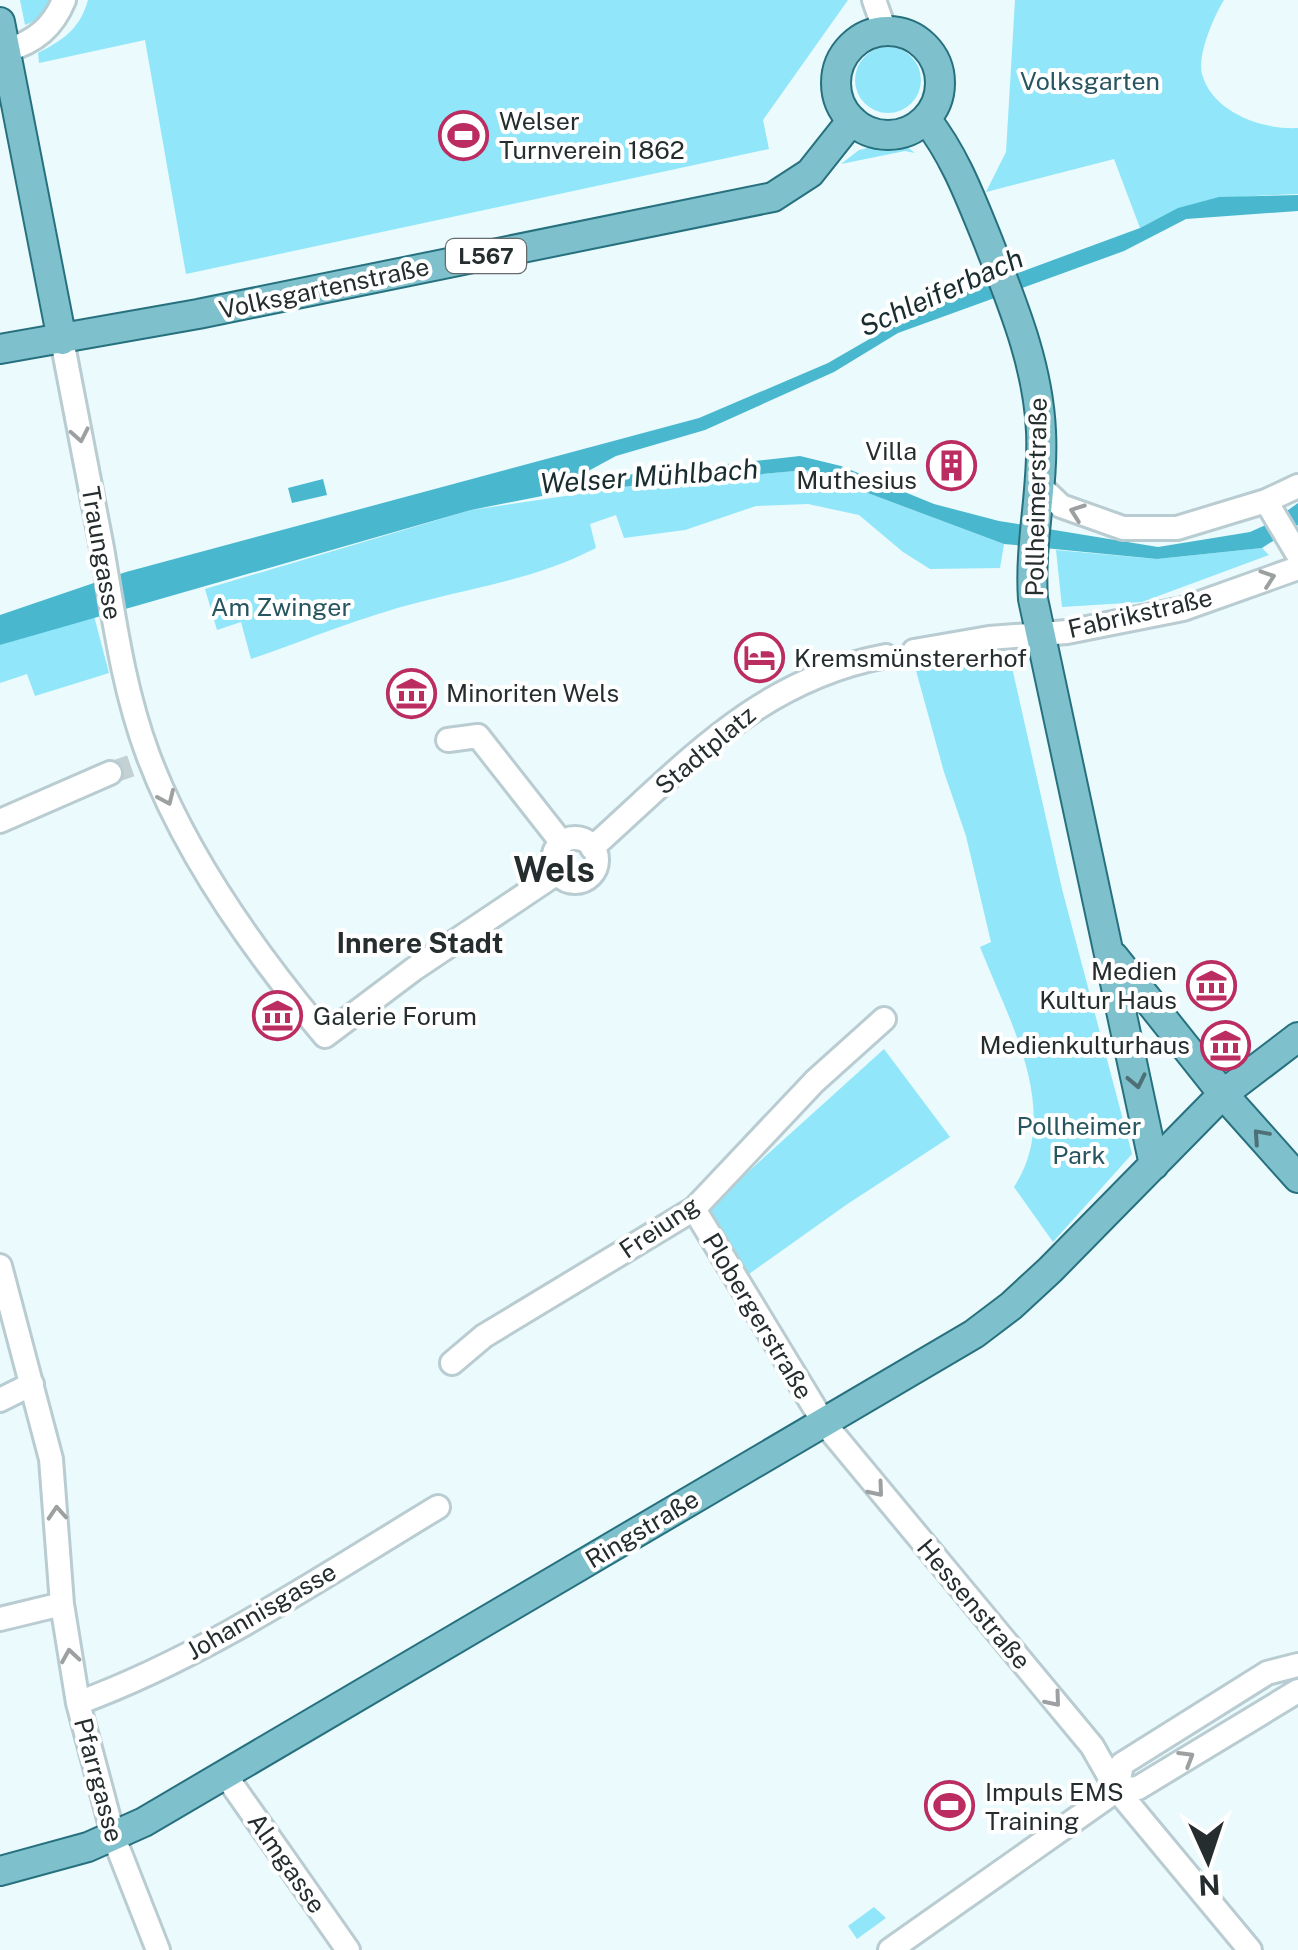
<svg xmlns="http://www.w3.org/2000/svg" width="1298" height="1950" viewBox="0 0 1298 1950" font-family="'Public Sans',sans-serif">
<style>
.green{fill:#91e6f9}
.water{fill:#49b8cf}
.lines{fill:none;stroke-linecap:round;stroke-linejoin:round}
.minor-tunnel{stroke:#c3d1d4;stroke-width:22;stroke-dasharray:22 11;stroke-linecap:butt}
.minor-casing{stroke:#b9ccd1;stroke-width:28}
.major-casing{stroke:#27717f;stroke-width:32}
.minor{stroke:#fff;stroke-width:22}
.major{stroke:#7ec0cc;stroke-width:28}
.oneway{stroke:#9da0a1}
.oneway2{stroke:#4d6f75}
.labels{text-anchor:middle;stroke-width:8;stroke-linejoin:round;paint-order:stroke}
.shield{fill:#fff;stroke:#666c6d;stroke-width:2.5}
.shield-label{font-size:22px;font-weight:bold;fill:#252d2e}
.park-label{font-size:25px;fill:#275660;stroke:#fff}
.poi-label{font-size:25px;fill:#252d2e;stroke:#fff;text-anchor:start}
.street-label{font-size:25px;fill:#252d2e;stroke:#fff}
.water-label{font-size:28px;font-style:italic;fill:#192d31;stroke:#fff}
.neighbourhood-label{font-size:28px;font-weight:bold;fill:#252d2e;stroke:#fff}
.district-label{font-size:35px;font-weight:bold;fill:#252d2e;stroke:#fff}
</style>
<rect width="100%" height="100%" fill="#eafafd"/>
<path class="green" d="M20,0H53L47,16L25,25Z
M88,0H848L763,120L769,149L186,274L145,40L39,63L38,53C63,40 80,29 88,0Z
M1015,0H1224C1214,16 1197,55 1202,74C1212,112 1262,130 1298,128V194C1231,197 1201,196 1140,228L1114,159L986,192L1006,152Z
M855 80a33 33 0 1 1 66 0a33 33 0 1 1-66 0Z
M876,146H906L915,153L905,151L841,164L859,150Z
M806,470L1004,544L1000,568L930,569L903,552L859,515L808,504L756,506L685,530L624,538L616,515L590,524L596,548C535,579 484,585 420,602C363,616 307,640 251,659L241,622L217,630L205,589L471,510L640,485Z
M1262,548L1269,555L1142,602L1062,607L1056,550L1157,559Z
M94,616L109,673L35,696L27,674L0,683V645Z
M966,659L1011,663L1062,889L1132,1154L1053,1242L1014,1187C1063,1112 1009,1021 980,947L991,942L966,836L944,772L915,667Z
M884,1049L950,1137L846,1205L749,1274L706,1210Z
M874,1907L886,1918L857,1939L848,1926Z"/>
<path class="water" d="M1298,195V211L1186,219L1124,251L898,333L834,372L705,430L616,456L579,476H616L800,456L841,466L934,504L999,521L1158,547L1250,532L1270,523L1298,503V525L1262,548L1157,559L1004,544L806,470L557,493L471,510L0,645V615L126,572L699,418L828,363L923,308L1140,228L1178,208L1219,197Z
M323,479L327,495L292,503L288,488Z"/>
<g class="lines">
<path class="minor-tunnel" d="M110,773L136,764"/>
<defs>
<path id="minor" d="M874,0L885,31
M7,50C35,42 53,27 64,0
M62,340C75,409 89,479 102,548C114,618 123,688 148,755C186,857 256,954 325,1036L414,969L557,873
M1039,485L1061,506L1123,528H1177L1266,501L1298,486
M1266,501L1298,555
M914,651L989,638L1067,632L1183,609L1298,568
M448,740L478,736L562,843
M0,821L110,773
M553 860a22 22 0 1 1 44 0a22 22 0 1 1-44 0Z
M592,848C685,765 758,680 886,656
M694,1209L824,1423L1092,1746L1117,1790L1250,1950
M0,1266L51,1459L62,1604L78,1703L114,1838L158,1950
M452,1363L484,1336L694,1209L815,1081L884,1019
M0,1400L32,1384
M0,1619L62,1604
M78,1703C206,1656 322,1577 438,1507
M226,1776L348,1950
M1117,1790L1122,1764L1267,1673L1298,1665
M890,1950L1117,1790L1138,1788L1298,1691"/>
<path id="major" d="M0,22L62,340
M836 83a52 52 0 1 1 104 0a52 52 0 1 1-104 0Z
M926,119C955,156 970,197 988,241C1012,303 1038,364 1041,431C1044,487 1029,543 1033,599L1154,1165
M0,349L198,314L773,197L810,173L852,120
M1114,957L1223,1094L1298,1178
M0,1871L88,1847L144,1822L974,1334L1011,1306L1050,1270L1223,1094L1298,1037"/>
</defs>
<use href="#minor" class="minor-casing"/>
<use href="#major" class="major-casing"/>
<use href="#minor" class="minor"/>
<use href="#major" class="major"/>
</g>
<defs><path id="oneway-chevron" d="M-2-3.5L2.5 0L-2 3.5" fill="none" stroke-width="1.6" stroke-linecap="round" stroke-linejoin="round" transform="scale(2.5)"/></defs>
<g class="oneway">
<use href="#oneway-chevron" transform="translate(80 435) rotate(79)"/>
<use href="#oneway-chevron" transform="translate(1077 512) rotate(-160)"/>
<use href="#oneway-chevron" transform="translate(1268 578) rotate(-19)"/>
<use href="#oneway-chevron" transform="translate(167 798) rotate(66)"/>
<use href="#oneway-chevron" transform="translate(877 1490) rotate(50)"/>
<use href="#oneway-chevron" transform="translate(57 1513) rotate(-94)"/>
<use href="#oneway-chevron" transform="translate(70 1656) rotate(-99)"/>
<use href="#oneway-chevron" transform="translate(1054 1700) rotate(50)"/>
<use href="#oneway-chevron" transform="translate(1187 1758) rotate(-31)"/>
</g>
<g class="oneway2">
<use href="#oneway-chevron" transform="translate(1137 1081) rotate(78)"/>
<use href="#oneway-chevron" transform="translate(1260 1136) rotate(-132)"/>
</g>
<defs>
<symbol id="stadium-ring" viewBox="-11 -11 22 22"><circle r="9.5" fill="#fff" stroke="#bb2d61" stroke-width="1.5"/><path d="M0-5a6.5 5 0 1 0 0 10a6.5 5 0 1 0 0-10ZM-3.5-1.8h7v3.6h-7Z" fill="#bb2d61"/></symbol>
<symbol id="building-ring" viewBox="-11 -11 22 22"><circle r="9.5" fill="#fff" stroke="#bb2d61" stroke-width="1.5"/><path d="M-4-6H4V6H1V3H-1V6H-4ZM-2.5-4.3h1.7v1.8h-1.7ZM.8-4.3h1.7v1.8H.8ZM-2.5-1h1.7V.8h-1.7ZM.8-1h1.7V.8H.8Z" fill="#bb2d61"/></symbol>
<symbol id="hotel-ring" viewBox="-11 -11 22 22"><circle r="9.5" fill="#fff" stroke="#bb2d61" stroke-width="1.5"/><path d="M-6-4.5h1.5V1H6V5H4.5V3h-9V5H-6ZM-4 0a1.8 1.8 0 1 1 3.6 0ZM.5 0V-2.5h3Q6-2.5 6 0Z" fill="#bb2d61"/></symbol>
<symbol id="museum-ring" viewBox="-11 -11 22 22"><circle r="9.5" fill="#fff" stroke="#bb2d61" stroke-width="1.5"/><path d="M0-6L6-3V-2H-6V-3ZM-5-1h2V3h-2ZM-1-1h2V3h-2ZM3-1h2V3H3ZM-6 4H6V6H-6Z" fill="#bb2d61"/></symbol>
</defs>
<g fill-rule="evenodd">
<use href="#stadium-ring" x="436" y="108" width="55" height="55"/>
<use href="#building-ring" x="924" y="438" width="55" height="55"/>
<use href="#hotel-ring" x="732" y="630" width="55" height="55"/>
<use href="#museum-ring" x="384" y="666" width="55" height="55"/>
<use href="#museum-ring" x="1184" y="958" width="55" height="55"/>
<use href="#museum-ring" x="250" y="988" width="55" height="55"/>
<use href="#museum-ring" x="1198" y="1018" width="55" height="55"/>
<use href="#stadium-ring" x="922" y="1778" width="55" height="55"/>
</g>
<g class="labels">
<rect class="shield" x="446" y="239" width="80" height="34" rx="8"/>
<g class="shield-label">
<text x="486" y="264">L567</text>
</g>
<g class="park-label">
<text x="1090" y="90">Volksgarten</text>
<text x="281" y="616">Am Zwinger</text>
<text x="1079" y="1135">Pollheimer<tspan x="1079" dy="29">Park</tspan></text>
</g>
<g class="poi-label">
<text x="499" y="130">Welser<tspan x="499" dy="29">Turnverein 1862</tspan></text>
<text x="917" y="460" text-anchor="end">Villa<tspan x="917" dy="29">Muthesius</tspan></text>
<text x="794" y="667">Kremsmünstererhof</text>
<text x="446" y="702">Minoriten Wels</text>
<text x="1177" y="980" text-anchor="end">Medien<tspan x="1177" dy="29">Kultur Haus</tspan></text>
<text x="313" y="1025">Galerie Forum</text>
<text x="1190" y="1054" text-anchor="end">Medienkulturhaus</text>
<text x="985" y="1801">Impuls EMS<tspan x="985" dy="29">Training</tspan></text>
</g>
<g class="street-label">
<text transform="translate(324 288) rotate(-12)" y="9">Volksgartenstraße</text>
<text transform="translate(1036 497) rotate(-89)" y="9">Pollheimerstraße</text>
<text transform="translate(102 553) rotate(80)" y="9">Traungasse</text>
<text transform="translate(1140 613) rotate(-13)" y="9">Fabrikstraße</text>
<text transform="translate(705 750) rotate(-40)" y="9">Stadtplatz</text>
<text transform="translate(659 1227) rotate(-34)" y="9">Freiung</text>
<text transform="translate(758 1316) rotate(59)" y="9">Plobergerstraße</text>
<text transform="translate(642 1529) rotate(-31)" y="9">Ringstraße</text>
<text transform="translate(974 1604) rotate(50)" y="9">Hessenstraße</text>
<text transform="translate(261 1611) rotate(-30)" y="9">Johannisgasse</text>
<text transform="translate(99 1780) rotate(75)" y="9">Pfarrgasse</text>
<text transform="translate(287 1863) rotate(55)" y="9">Almgasse</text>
</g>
<g class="water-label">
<text transform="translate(941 292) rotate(-24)" y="10">Schleiferbach</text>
<text transform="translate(649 476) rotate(-4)" y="10">Welser Mühlbach</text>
</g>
<g class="neighbourhood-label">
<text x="420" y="953">Innere Stadt</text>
</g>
<g class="district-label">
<text x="554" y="882">Wels</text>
</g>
</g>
<g transform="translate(1208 1860) rotate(177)" stroke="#ffffff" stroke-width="8" paint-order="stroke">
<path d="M0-8L18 38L0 25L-18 38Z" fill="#252d2e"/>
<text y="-15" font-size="28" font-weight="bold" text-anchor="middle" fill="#252d2e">N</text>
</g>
</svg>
